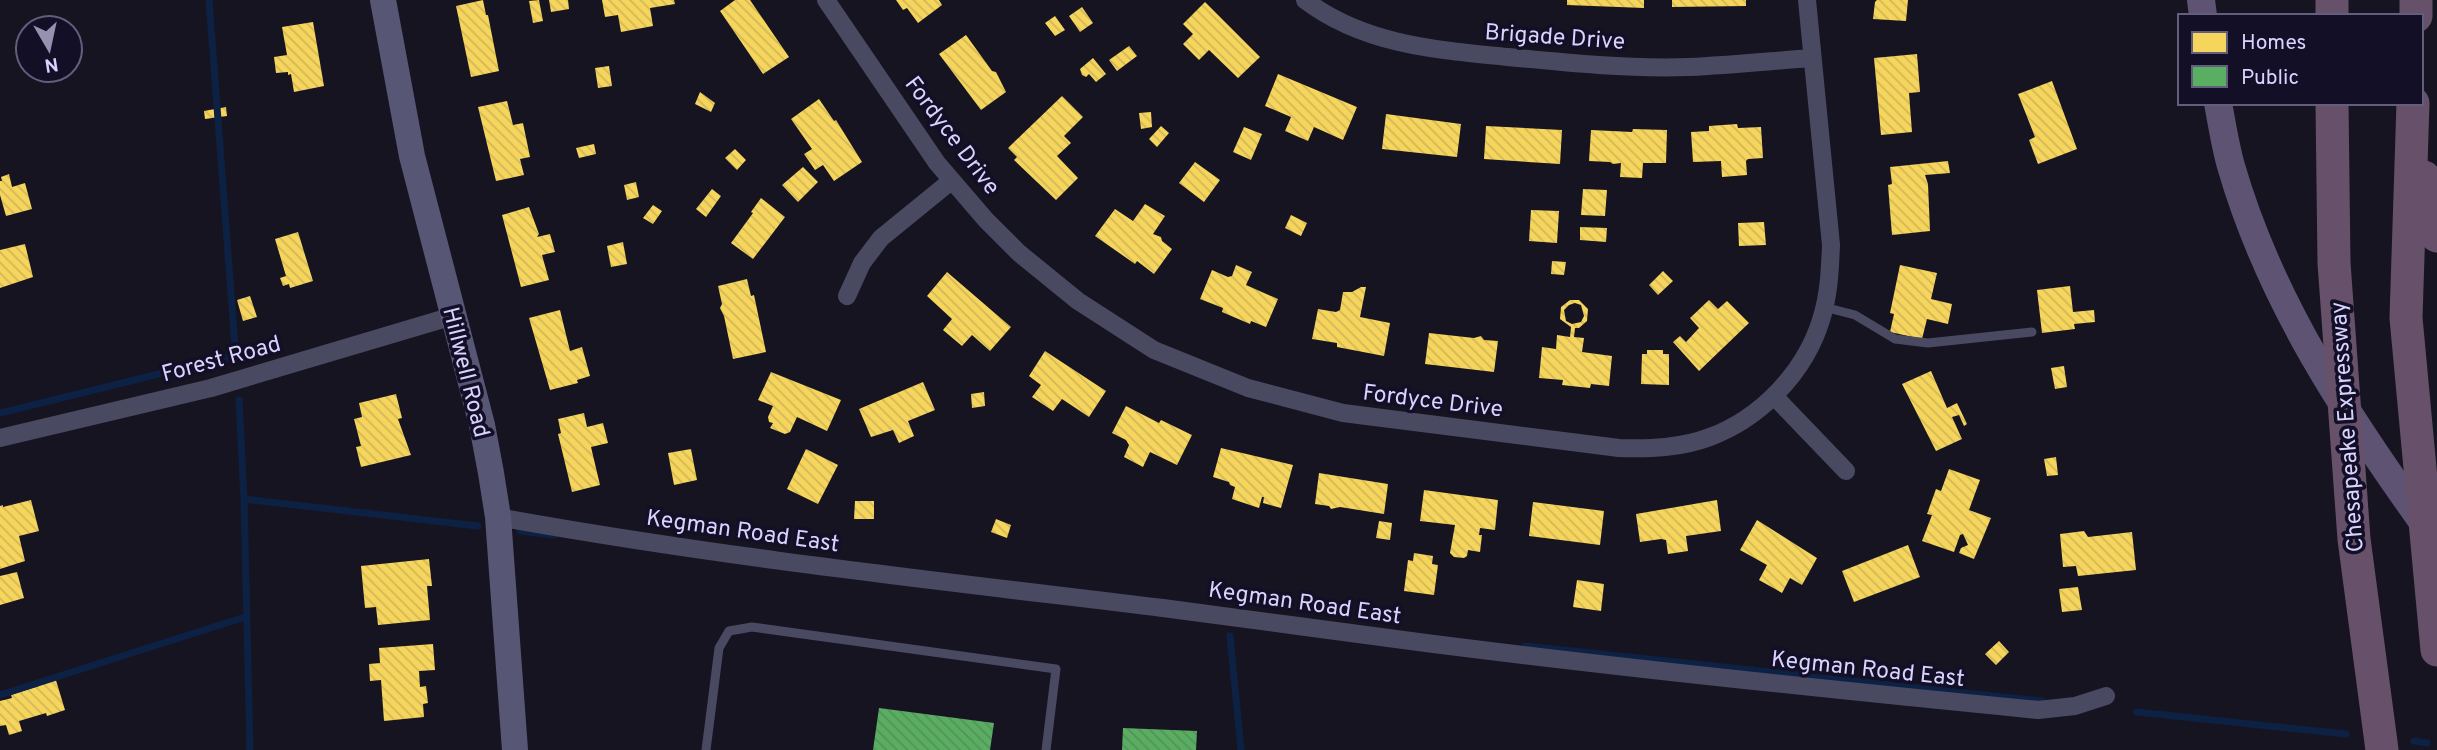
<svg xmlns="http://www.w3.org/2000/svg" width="2437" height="750" viewBox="0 0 2437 750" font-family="Overpass,sans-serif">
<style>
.homes{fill:url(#homes-back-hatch);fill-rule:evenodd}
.public{fill:url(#public-back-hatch)}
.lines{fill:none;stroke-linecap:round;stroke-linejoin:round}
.stream{stroke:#0d2144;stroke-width:7}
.lane{stroke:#4a4962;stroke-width:9}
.street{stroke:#4a4962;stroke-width:18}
.secondary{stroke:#575674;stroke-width:26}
.primary{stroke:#5e5373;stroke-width:28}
.highway{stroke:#67516a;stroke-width:33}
.labels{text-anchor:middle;stroke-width:7;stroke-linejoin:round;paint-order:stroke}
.street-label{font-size:23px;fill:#d9d4ff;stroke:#130f26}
</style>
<defs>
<pattern id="homes-back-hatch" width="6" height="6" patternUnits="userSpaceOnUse" patternTransform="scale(1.75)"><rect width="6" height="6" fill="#f6d55c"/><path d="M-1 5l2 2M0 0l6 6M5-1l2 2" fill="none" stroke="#d2b759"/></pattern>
<pattern id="public-back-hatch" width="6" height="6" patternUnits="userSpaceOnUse" patternTransform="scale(1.75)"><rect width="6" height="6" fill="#5aae61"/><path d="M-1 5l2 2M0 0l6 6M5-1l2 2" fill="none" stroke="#54925c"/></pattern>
</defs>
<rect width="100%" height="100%" fill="#161421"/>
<path class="homes" d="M483,0L486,15H488L499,71L471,77L456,6Z
M539,0L543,21L533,23L529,1Z
M549,0H568L569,9L551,12Z
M602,0H674L675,4L650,8L653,26L621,32L618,15L605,17Z
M735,0H750L789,57L763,74L720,11Z
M896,0H939L942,5L918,23L907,8L903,10Z
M1567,0H1644V8L1567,5Z
M1672,0H1746V6L1672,7Z
M1877,0H1908L1906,21L1873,19L1875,2Z
M1205,2L1260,57L1238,78L1209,50L1199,60L1183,44L1193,34L1183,24Z
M1082,7L1093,23L1080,32L1069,16Z
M1055,16L1065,30L1055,36L1045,23Z
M313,22L324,86L294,92L291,74L288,75V72L276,73L274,57L287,55L282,27Z
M966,35L992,71L996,72L1006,92L981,110L939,54Z
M1129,46L1137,56L1117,71L1109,60Z
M1917,54L1920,92L1909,93L1912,132L1881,135L1874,58Z
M1093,58L1106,74L1096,82L1089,74L1086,77L1082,75L1080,69Z
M609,66L612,86L598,88L595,68Z
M1278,74L1357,107L1343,140L1314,127L1308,141L1285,131L1291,117L1265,106Z
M2052,81L2077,149L2038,164L2029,140L2035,137L2018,94Z
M700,92L715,103L711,112L695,104Z
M1062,96L1083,117L1064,136L1071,143L1057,156L1078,178L1056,200L1014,160L1017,157L1008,148Z
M819,99L834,121L836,120L862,162L834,181L823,165L815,170L804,154L812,149L791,119Z
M507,101L513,125L523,123L530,157L520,159L524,175L496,181L478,107Z
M226,107L227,116L205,119L204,111Z
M1151,112L1152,127L1141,129L1139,113Z
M1386,114L1461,124L1457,157L1382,149Z
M1737,124L1738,128L1761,127L1763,158L1748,159L1746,161L1747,175L1722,177L1721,161L1693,162L1691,132L1709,131V126Z
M1161,126L1169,133L1157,147L1149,139Z
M1486,126L1562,130L1560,164L1484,159Z
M1244,127L1262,134L1251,160L1233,152Z
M1633,129L1667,130L1666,163H1643L1642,178L1620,177L1621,163L1613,164L1610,162L1589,161L1591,130L1632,132Z
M594,144L596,154L579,158L576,148Z
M735,149L746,160L737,170L725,158Z
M1948,161L1950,173L1925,175L1928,184L1930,231L1892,235L1888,185L1892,184L1890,167Z
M1195,162L1220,180L1204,202L1179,183Z
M803,167L818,182L798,202L782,185Z
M9,174L12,187L25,183L32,209L6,216L0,195V181H2L1,177Z
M636,182L639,197L627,200L624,185Z
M712,189L721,196L706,217L696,209Z
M1583,189L1607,190L1605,216L1581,215Z
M761,198L785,217L753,259L731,243L753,213L751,212Z
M1145,204L1165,216L1153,234L1161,237L1162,241L1172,249L1154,274L1137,261L1135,264L1095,236L1115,209L1133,221Z
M653,205L662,211L653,224L643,218Z
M529,207L539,234L537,237L550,234L555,252L542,255L549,280L521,287L502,215Z
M1531,210L1559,211L1557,243L1529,241Z
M1291,215L1307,223L1301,236L1285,228Z
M1764,222L1766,245L1739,246L1738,223Z
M1580,227L1607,228L1606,242L1580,240Z
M298,232L313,281L290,288L289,284L283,286L280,278L286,276L275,239Z
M623,242L627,264L611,267L607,246Z
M25,244L33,277L0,288V250Z
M1552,261L1566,262L1564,275L1551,274Z
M1236,265L1252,272L1246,285L1278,299L1266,327L1251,321L1250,324L1222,312L1223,308L1200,299L1212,270L1228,277L1232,276Z
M1900,265L1937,273L1931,299L1952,304L1948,324L1927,319L1922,339L1890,332L1894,314L1890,313Z
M1663,271L1673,281L1658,295L1649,285Z
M947,272L1011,327L990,351L972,335L962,346L943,330L952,319L927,296Z
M747,279L751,296L754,295L766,352L733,359L724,316L720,308L722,304L718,286Z
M2070,286L2073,312L2094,310L2095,322L2074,324L2075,329L2042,333L2037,290Z
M1361,287H1366L1360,317L1390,323L1384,356L1337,347V343L1312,339L1318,309L1336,312L1340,310L1343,292H1352Z
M250,296L257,317L243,321L237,300Z
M1570,300H1579L1588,309L1587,321L1579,328H1575L1574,337L1584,338L1582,352L1612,356L1609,386L1591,384L1590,388L1562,385L1563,380L1539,378L1542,347L1556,349L1557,335L1570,337L1571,327L1560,319L1561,307ZM1575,303L1581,305L1584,316L1581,322L1572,324L1566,321L1564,310L1569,305Z
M1709,300L1718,309L1727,301L1749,323L1699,371L1673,342L1680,336L1686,342L1699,328L1690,318Z
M560,310L570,351L582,347L590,376L577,380L578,383L550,390L529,318Z
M1429,333L1474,338L1481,336L1484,340L1498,341L1494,372L1425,364Z
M1647,350H1663V354H1669V385L1641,384L1642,354H1647Z
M1045,351L1106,391L1089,417L1062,399L1053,411L1032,397L1041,385L1029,376Z
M2064,366L2067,387L2055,389L2051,368Z
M1931,371L1947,408L1957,403L1967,424L1964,426L1959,415L1952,417L1962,439L1936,451L1902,384Z
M771,372L841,400L827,431L797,417L790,432L785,434L770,428L773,423L769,422L768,417L773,406L758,400Z
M923,382L935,410L908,421L914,436L899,443L893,430L871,437L859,409Z
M984,392L985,406L972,408L971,394Z
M396,394L402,418L398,419L411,455L361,467L356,447L361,446L354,419L362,417L359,403Z
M1126,406L1159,423L1161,420L1192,435L1177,465L1150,452L1143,467L1124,457L1129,445L1126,440L1112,433Z
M584,413L587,427L603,423L608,443L591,447L600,485L572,492L558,434L561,433L558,419Z
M1221,448L1293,465L1281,508L1263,503L1264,497H1262L1259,508L1232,499L1235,487L1230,485L1229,482L1213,477Z
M691,449L697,480L674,485L668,453Z
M806,449L838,465L818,504L787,489Z
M2056,457L2058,475L2047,476L2044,459Z
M1949,469L1980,480L1969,510L1991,518L1974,559L1959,553L1961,548L1968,545L1963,534L1960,535L1954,552L1922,541L1932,515L1927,514L1936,489L1941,491Z
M1319,473L1388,484L1384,514L1340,507L1331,509L1329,506L1315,504Z
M1424,490L1498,500L1495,530L1480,528L1479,535H1482L1480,552L1468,550L1467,556L1464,558L1454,557L1450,553L1455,525L1420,521Z
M31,500L39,531L19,536L25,561L0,569V506L3,505V507Z
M1717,500L1721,531L1686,536L1688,551L1668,554L1666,540L1661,539L1640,542L1636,514Z
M855,501H874V519H854Z
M1533,502L1604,511L1600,545L1529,536Z
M996,519L1011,525L1007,538L991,532Z
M1757,520L1817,558L1802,585L1790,578L1782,593L1759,580L1767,565L1740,550Z
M1379,521L1392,523L1390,540L1376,538Z
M2084,531L2088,537L2132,532L2136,570L2078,576L2076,566L2063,567L2060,534Z
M1908,545L1920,577L1854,602L1842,571Z
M1414,553L1433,556L1432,564L1438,565L1434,595L1404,591L1408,560L1413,561Z
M429,559L432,586H427L430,620L378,625L376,607L365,608L361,566Z
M17,572L24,598L0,605V576Z
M1577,580L1604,584L1601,611L1573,607Z
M2078,587L2082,610L2062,612L2059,589Z
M1999,641L2009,652L1996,665L1985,654Z
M433,644L435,670L419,671L420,687L426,686L428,703L423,704L424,717L384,721L381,680L370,681L369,664L380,663L379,648Z
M55,677L65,710L47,716L46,713L19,721L22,731L9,735L6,725L0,726V701L12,698L11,695L39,686L38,682Z"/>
<path class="public" d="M879,708L994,723L990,750H873Z
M1123,728L1197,731L1196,750H1122Z"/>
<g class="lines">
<path class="stream" d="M209,0L236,360
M239,400L244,499L250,750
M0,413L236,355
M244,499L478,526
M520,531L554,535
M1230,636L1241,750
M1525,646L2042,701
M0,695L245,617
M2137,712L2346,734
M2414,741L2427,743"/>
<path class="lane" d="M1824,307L1855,315L1895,339L1928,343L2032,332
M706,750L719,648L729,631L752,627L1056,669L1046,750"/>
<path class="street" d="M826,0L937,163L986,220L1019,253L1078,301L1154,350L1248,388L1343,413L1619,448C1650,449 1681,448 1710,437C1761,418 1805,372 1821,320C1829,295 1830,270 1831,245L1807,0
M1305,0C1364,45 1438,50 1508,57C1568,63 1629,69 1689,67C1730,65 1771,61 1812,58
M847,296L862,263L881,238L951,181
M1774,396L1846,471
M0,438L211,388L453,316
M498,517C718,557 941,581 1163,608C1251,619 1338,632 1426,643C1629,669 1834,690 2038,710L2075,706L2106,696"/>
<path class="secondary" d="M383,0L412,156L482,425L491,473L498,517L515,750"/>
<path class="primary" d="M2201,0L2203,16
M2218,103C2222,124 2225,145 2231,166C2270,301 2346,415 2427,528"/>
<path class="highway" d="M2332,0V16
M2416,16V0
M2332,103L2334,263L2354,539L2382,750
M2413,103L2406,318L2437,650
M2424,177L2430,213L2437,236"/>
</g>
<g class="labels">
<g class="street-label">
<text transform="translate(1555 36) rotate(4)" y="8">Brigade Drive</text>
<text transform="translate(953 135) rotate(53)" y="8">Fordyce Drive</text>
<text transform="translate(221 358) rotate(-15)" y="8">Forest Road</text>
<text transform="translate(467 372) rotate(76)" y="8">Hillwell Road</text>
<text transform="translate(1433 400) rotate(7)" y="8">Fordyce Drive</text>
<text transform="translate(2346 427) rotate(-94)" y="8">Chesapeake Expressway</text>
<text transform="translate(743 530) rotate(8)" y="8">Kegman Road East</text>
<text transform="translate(1305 602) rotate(8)" y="8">Kegman Road East</text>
<text transform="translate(1868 668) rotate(6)" y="8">Kegman Road East</text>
</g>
</g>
<rect x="2178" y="14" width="245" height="91" fill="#130f26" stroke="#625e7d" stroke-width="2"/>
<rect x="2192" y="32" width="35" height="21" fill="#f6d55c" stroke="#625e7d" stroke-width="2"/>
<text x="2241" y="49" font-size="21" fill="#d9d4ff">Homes</text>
<rect x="2192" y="66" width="35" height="21" fill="#5aae61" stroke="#625e7d" stroke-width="2"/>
<text x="2241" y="84" font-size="21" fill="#d9d4ff">Public</text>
<g transform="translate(49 49) rotate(171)"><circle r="33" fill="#130f26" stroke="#625e7d" stroke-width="2"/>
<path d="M0-5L12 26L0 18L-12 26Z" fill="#9591b1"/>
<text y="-10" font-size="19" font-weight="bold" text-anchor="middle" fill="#d9d4ff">N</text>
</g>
</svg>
